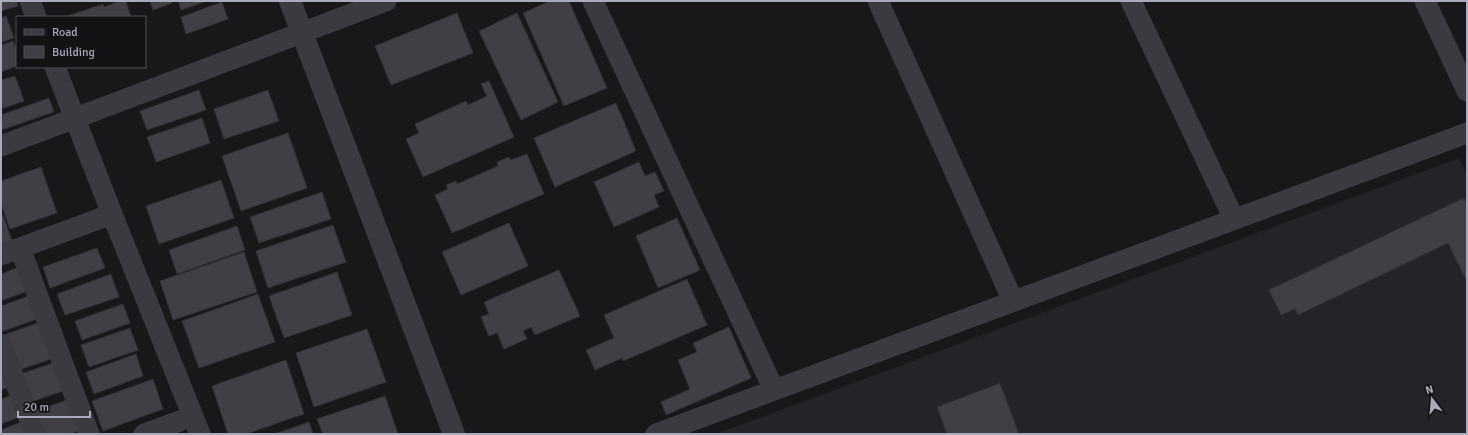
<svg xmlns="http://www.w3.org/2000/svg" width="1468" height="435" viewBox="0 0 1468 435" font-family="Signika,sans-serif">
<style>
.built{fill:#242327}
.building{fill:#3f3f45;stroke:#323136}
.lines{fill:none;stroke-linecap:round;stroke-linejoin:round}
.minor{stroke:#3a3a41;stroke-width:21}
.tertiary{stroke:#3a3a41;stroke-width:22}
</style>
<rect width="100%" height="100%" fill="#18171a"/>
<path class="built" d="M1459,158L1467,176V434H716Z"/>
<path class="building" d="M1,1H17L18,6L1,11Z
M120,1H126L131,17H69L68,16L103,4L104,7Z
M150,1H171L172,3L153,10Z
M178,1H207L181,10Z
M550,1H569L607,88L564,106L523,13Z
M222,2L228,19L186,34L181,17Z
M457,13L473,53L391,85L375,46Z
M517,13L558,102L521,120L479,31Z
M6,16L14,38L2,42L1,18Z
M13,41L17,51V66L1,72V45Z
M15,76L24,101L1,109V80Z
M489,81L514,137L423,177L406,139L419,133L415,124L466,101L468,105L487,96L481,84Z
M199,90L206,110L147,130L140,111Z
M268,90L279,121L224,139L214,109Z
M49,98L54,112L1,130V115Z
M616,103L636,151L555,187L534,138Z
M202,118L210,143L156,162L147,137Z
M288,133L307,188L241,211L222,156Z
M527,154L544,194L452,233L435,195L448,189L446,185L456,181L457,184L498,166L497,162L509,157L511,160Z
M639,162L645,176L655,172L664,191L654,195L659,207L614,227L594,182Z
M41,167L57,213L10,229L1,204V181Z
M221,180L234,218L159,244L146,206Z
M322,192L331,219L259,243L250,217Z
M1464,198L1467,204V282L1448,243L1298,315L1295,309L1281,315L1269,290Z
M1,215H3L12,241L1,245Z
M677,218L700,270L658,288L636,236Z
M509,223L528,266L461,295L442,252Z
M333,225L346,262L268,288L256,251Z
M237,226L245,250L177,274L169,250Z
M97,248L105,268L50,288L43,267Z
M244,252L257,292L173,320L160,281Z
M22,266L30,290L1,301V274Z
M559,270L580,316L535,335L531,327L523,331L527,339L504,349L497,333L489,336L481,317L489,314L484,302Z
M337,272L352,315L284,338L269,296Z
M111,274L119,297L65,315L57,294Z
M687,279L707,325L623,361L622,358L595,370L586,350L614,338L604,315Z
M258,294L275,342L199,368L182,321Z
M29,296L37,319L1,332V306Z
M123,304L130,323L82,340L75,321Z
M41,322L54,358L19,370L6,334Z
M729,327L751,378L666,415L661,402L690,389L678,360L697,352L693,343Z
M130,328L138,350L89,367L81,345Z
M367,329L386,382L314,407L296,353Z
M136,354L143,376L94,394L86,372Z
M286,360L304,414L246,434H228L212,386Z
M59,361L69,389L28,403L18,375Z
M1,363L14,385L1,390Z
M153,379L163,409L103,431L92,401Z
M1000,383L1019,434H947L937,407Z
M18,393L25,415L1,424V399Z
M385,396L398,434H323L317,419Z
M70,399L81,430L70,434H36L29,413Z
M24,421L28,434H1V430Z
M309,422L313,434H274Z"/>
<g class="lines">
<path class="minor" d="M30,1L36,17
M593,1L774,390
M878,1L1013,301
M1131,1L1234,219
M1425,1L1467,91
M55,67L112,214L200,434
M1,146L386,1
M20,248L89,434
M1,255L112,214
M1,344L35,434
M144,434L193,416
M656,434L1467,133"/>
<path class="tertiary" d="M290,1L454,434"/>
</g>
<rect width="1468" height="435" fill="none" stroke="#a9abbb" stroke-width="4"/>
<rect x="16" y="16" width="130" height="52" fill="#131215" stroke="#4f4f57"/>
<rect x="24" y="29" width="20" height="6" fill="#3a3a41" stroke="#4f4f57"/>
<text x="52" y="36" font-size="12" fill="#a9abbb">Road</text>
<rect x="24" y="46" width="20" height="12" fill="#3f3f45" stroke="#4f4f57"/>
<text x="52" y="56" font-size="12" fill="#a9abbb">Building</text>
<g transform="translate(1432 399) rotate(344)" stroke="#131215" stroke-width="3" paint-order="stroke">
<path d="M0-3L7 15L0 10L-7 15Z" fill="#a9abbb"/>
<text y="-6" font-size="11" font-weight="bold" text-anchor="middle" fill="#a9abbb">N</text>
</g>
<path d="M18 411v6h72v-6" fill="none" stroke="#a9abbb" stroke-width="2"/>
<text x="24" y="411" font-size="12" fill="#a9abbb" stroke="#131215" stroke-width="3" paint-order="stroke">20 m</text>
</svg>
